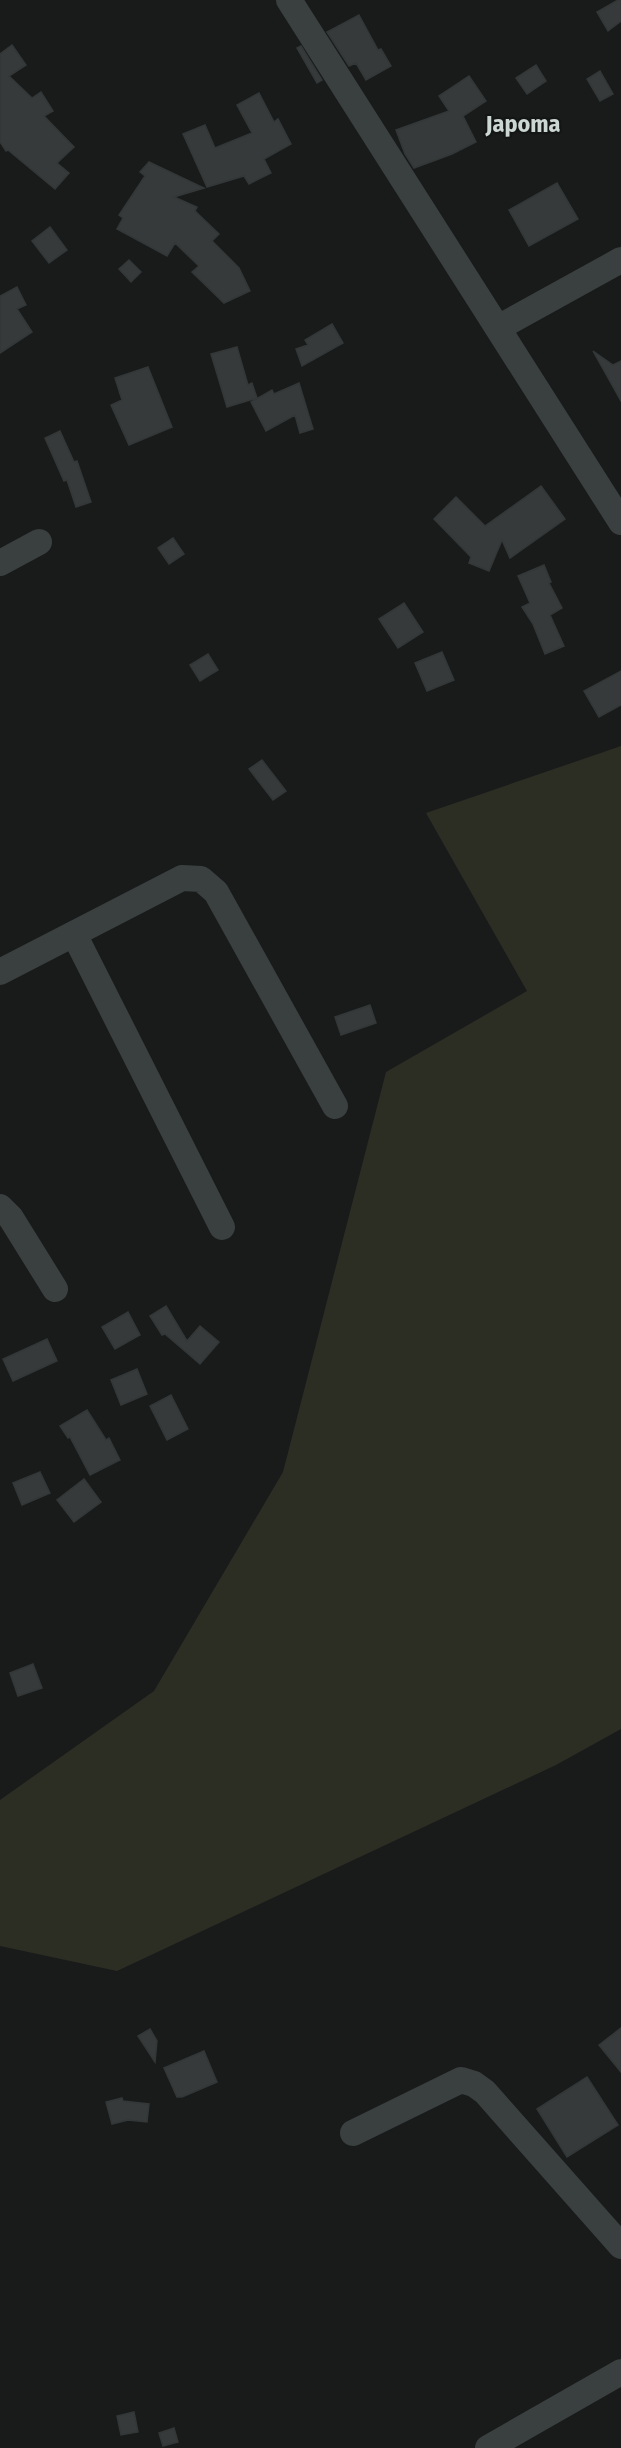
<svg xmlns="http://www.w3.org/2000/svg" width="621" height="2448" viewBox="0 0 621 2448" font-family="'Fira Sans Condensed',sans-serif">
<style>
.green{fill:#2c2e24}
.building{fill:#363a3a;stroke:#333737;stroke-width:1.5}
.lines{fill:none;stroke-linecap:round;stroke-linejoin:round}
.minor{stroke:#3a403f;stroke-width:26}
.labels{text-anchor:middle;stroke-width:4.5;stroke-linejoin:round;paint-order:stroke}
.quarter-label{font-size:24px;font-weight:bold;fill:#ccd7d4;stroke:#141616}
</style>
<rect width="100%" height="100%" fill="#191b1b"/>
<path class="green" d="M621,746V1729L556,1765L117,1971L0,1946V1800L154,1691L283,1472L386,1072L527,991L426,813Z"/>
<path class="building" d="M618,0H621V21L608,31L597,12Z
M359,15L378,50L381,49L391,66L366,80L356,63L349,66L327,32Z
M12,45L26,65L9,76L32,98L41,92L53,111L44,116L74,147L57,163L69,173L55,189L8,150L6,151L0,142V54Z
M301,46L322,80L317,83L297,48Z
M536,65L546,81L527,94L516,78Z
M600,71L613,94L600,101L587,79Z
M469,76L486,101L463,116L476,142L452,154L414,168L405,154L396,130L449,111L439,96Z
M259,93L274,122L278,119L291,144L264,159L271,173L249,184L244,176L207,187L183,134L205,125L215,148L252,133L237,105Z
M149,162L204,188L174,197L197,207L195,211L219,234L212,241L239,268L250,291L224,303L192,272L199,266L175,243L167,256L117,229L123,218L119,215L145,176L140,172Z
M557,183L578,219L529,246L509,210Z
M50,227L67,250L49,263L32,241Z
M129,260L141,272L131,282L119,269Z
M17,287L26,305L17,309L32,332L0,353V296Z
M332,324L343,343L302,366L296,349L308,345L305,340Z
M237,347L248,385L252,383L257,398L227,407L211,354Z
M593,351L613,365L621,361V401Z
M148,367L172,427L129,445L111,405L122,400L115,378Z
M299,383L313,429L300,433L295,415L266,431L251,402L272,390L274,394Z
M60,431L74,462L77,461L91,502L76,507L67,480L64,481L45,438Z
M541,486L565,519L510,558L502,540L489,571L469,563L471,557L434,519L456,497L485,526Z
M173,538L184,554L169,564L158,548Z
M544,565L551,582L549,583L562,608L550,615L564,646L545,654L533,624L522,607L530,603L518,576Z
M404,603L423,632L398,648L379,619Z
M442,652L454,680L427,691L415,663Z
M208,654L218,670L200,681L190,665Z
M621,671V705L599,717L584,691Z
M262,760L286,791L273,800L249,769Z
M370,1005L376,1023L341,1035L335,1017Z
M166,1306L187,1341L200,1326L219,1342L200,1364L165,1334L162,1335L150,1316Z
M128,1312L140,1335L115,1349L102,1327Z
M47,1339L57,1361L13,1381L3,1359Z
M137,1369L147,1394L121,1405L111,1380Z
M171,1395L188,1429L167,1440L150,1406Z
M87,1410L106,1440L109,1438L120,1460L90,1475L70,1437L68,1438L60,1426Z
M40,1472L50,1493L22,1505L13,1483Z
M84,1479L101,1502L74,1522L57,1500Z
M33,1664L42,1688L18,1696L10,1673Z
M621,2028V2072L599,2045Z
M150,2029L157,2041L155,2062L138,2036Z
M204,2051L217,2082L182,2097H177L164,2068Z
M587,2077L618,2125L567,2157L537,2109Z
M122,2098L123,2101L149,2104L147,2122L128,2120L112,2124L106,2102Z
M134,2412L138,2432L121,2435L117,2416Z
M174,2428L178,2442L163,2446L159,2433Z"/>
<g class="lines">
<path class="minor" d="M289,0L621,522
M498,328L621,260
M0,563L39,542
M74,934L222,1227
M0,972L182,878L201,879L216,892L335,1106
M0,1207L11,1218L55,1289
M353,2133L461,2080L474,2084L485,2092L621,2246
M488,2448L621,2372"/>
</g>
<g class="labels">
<g class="quarter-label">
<text x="523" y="132">Japoma</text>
</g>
</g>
</svg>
